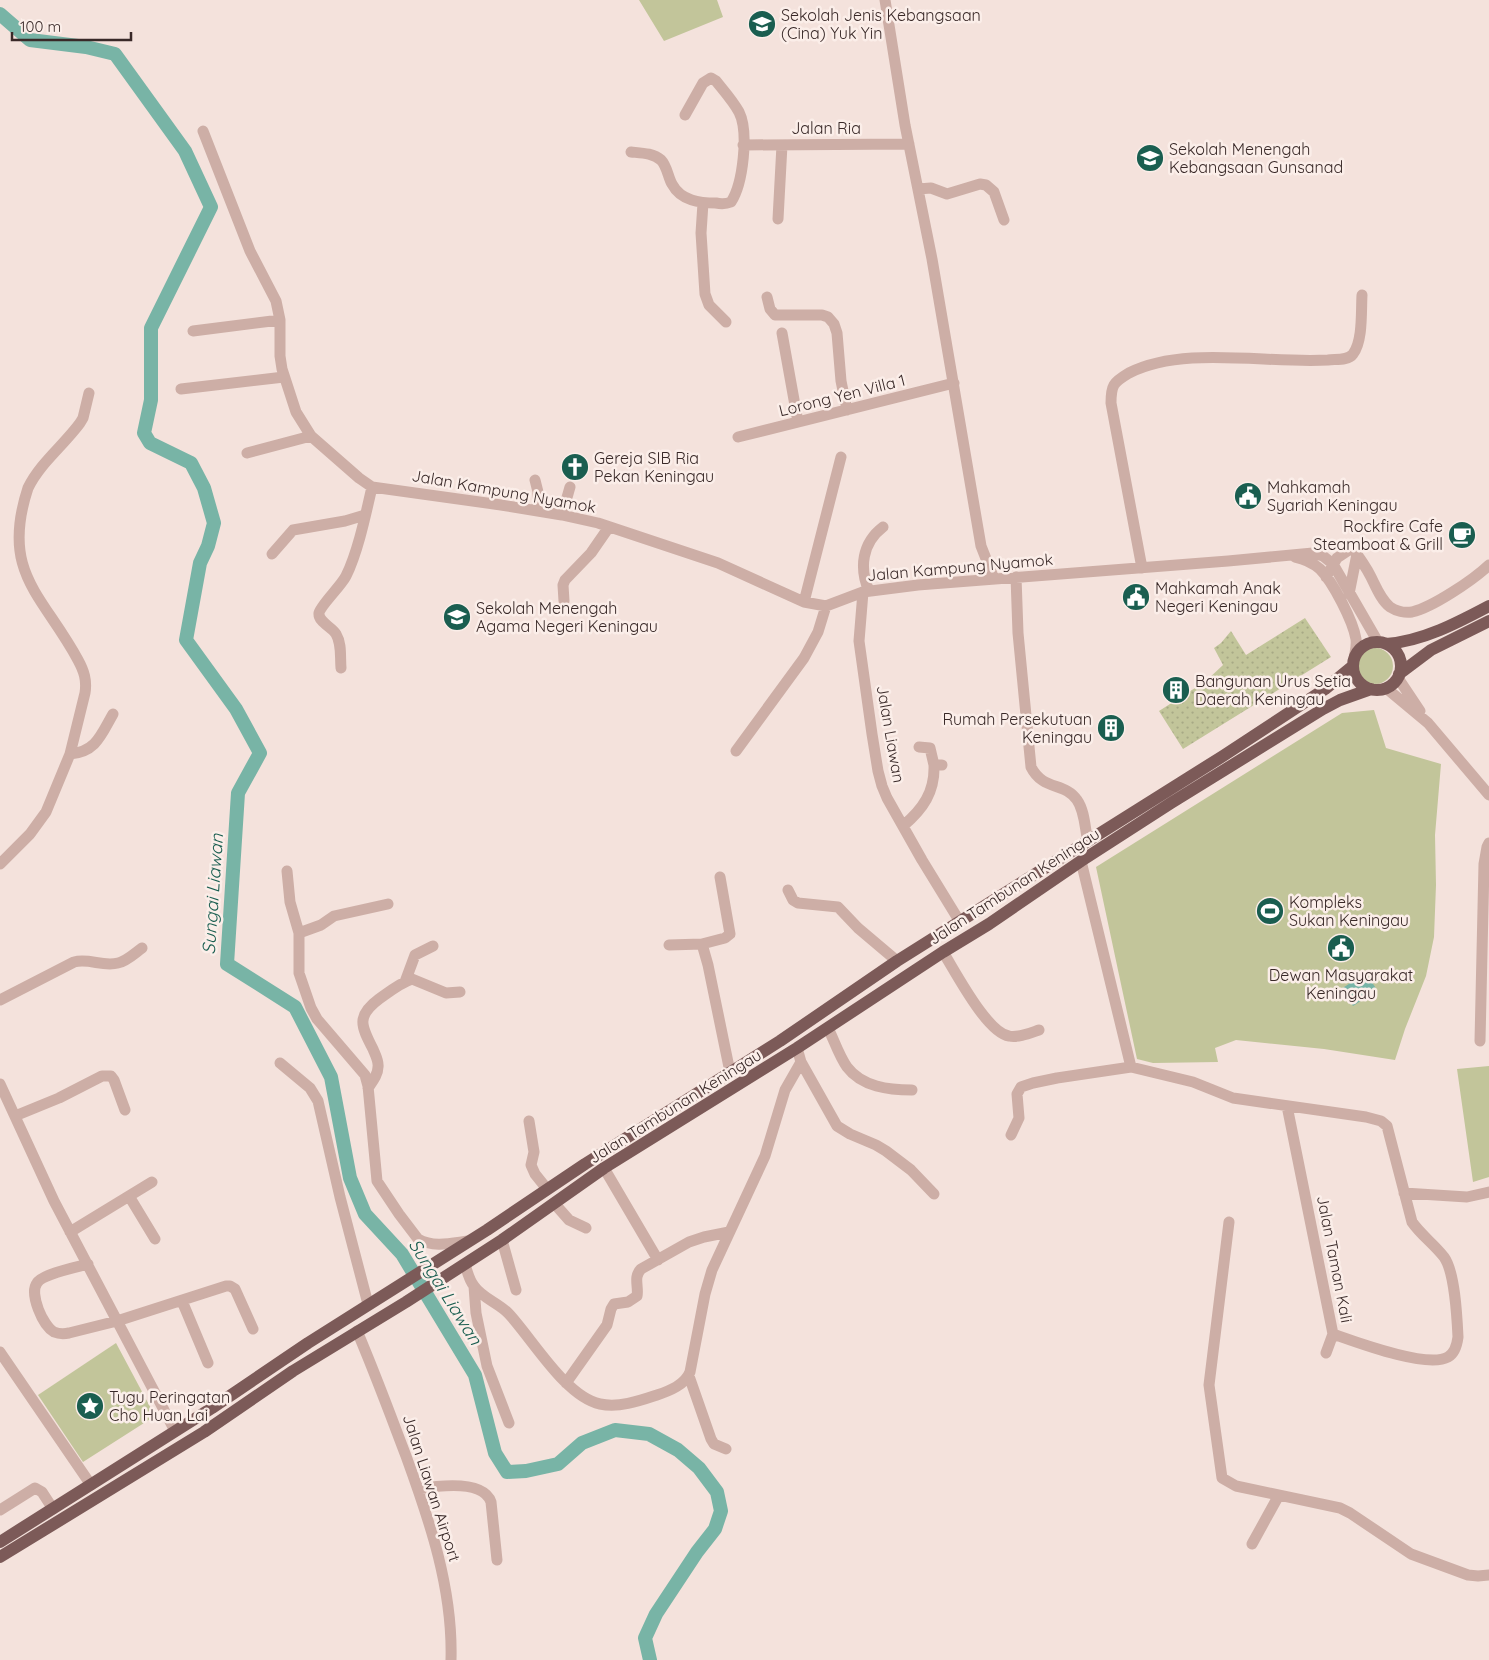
<svg xmlns="http://www.w3.org/2000/svg" width="1489" height="1660" viewBox="0 0 1489 1660" font-family="Quicksand,sans-serif">
<style>
.grass{fill:url(#grass-dots)}
.park{fill:#c2c59a}
.water{fill:#78b4a6}
.lines{fill:none;stroke-linecap:round;stroke-linejoin:round}
.river{stroke:#78b4a6;stroke-width:14}
.minor{stroke:#cdaea6;stroke-width:11}
.major{stroke:#7c5a58;stroke-width:12}
.labels{text-anchor:middle;stroke-width:5;stroke-linejoin:round;paint-order:stroke}
.poi-label{font-size:16px;fill:#392928;stroke:#fbeee9;text-anchor:start}
.street-label{font-size:16px;fill:#392928;stroke:#fbeee9}
.water-label{font-size:18px;font-style:italic;fill:#1a5e50;stroke:#fbeee9}
</style>
<defs>
<pattern id="grass-dots" width="8" height="8" patternUnits="userSpaceOnUse" patternTransform="scale(1.25)"><rect width="8" height="8" fill="#c2c59a"/><path d="M2 2h.1M6 6h.1" fill="none" stroke="#a7a985" stroke-width="1.8" stroke-linecap="round"/></pattern>
</defs>
<rect width="100%" height="100%" fill="#f4e2dc"/>
<path class="grass" d="M1305,618L1331,657L1183,749L1159,711L1206,681L1223,665L1214,648L1221,643L1231,631L1246,655Z"/>
<path class="park" d="M639,0H717L723,17L664,41Z
M1357 666a18 18 0 1 1 36 0a18 18 0 1 1-36 0Z
M1374,710L1386,748L1441,764L1435,835L1436,885L1434,937L1426,976L1405,1029L1395,1060L1324,1049L1236,1040L1215,1048L1218,1062L1153,1063L1137,1059L1096,867L1342,713Z
M1489,1066V1177L1473,1182L1457,1069Z
M116,1343L155,1416L83,1462L38,1395Z"/>
<path class="water" d="M1366,973L1377,990L1353,1006L1341,989Z"/>
<g class="lines">
<path class="river" d="M0,14L30,40L86,47L115,54L185,151L211,207L151,328V400L144,433L150,443L191,463L204,488L214,523L208,546L200,563L186,640L236,709L260,753L238,793L227,964L295,1007L331,1077L350,1178L365,1214L402,1254L475,1375L495,1453L507,1472L526,1471L558,1464L582,1443L615,1430L649,1434L678,1450L699,1468L717,1492L721,1511L715,1529L697,1552L656,1614L645,1638L650,1660"/>
<path class="minor" d="M885,0L905,125L932,259L981,546L994,579
M203,131L250,251L276,301L280,320V356L282,369L296,412L311,436L359,478L372,487L501,505L562,515L598,523L718,563L804,602L826,606L863,592L918,585L1228,561L1313,553L1323,556L1333,564L1378,642
M743,145L909,144
M631,152C641,153 653,153 661,160C667,166 668,177 672,184C681,201 700,203 716,203C721,204 726,204 731,202C743,184 749,132 739,112C733,101 724,91 716,81L711,78L703,83L685,115
M918,189L931,188L947,194L980,184L986,185L994,192L1004,220
M703,203L701,233L705,294L709,305L726,322
M778,219L782,145
M767,297L770,309L775,315H822L828,317L834,324L837,333L841,381L847,410
M193,331L280,320
M782,333L798,422
M181,389L284,377
M738,437L954,383
M247,453L311,436
M535,480L538,492L537,511
M562,515L570,487
M272,554L293,530L345,521L365,515
M1295,557C1305,559 1313,563 1320,569C1333,582 1353,621 1356,639C1357,646 1355,652 1354,659
M1142,568L1111,403C1111,397 1111,390 1114,385C1117,380 1124,376 1129,373C1184,345 1267,364 1328,360C1336,359 1348,361 1353,354C1363,341 1361,312 1362,295
M1016,577L1018,633L1031,767C1043,791 1065,782 1077,800C1085,811 1085,830 1088,842
M1326,577L1337,558L1352,548C1359,557 1366,567 1371,577C1376,587 1381,600 1390,607C1396,611 1405,613 1412,612C1433,607 1473,580 1489,565
M869,591C859,568 862,543 883,527
M863,592L859,641L872,734L878,771L882,786L887,798L922,860L960,922
M1349,594L1357,554
M564,601L563,585L565,580L591,553L609,527
M804,602L841,457
M341,668C340,657 342,644 336,634C332,627 318,622 319,613C320,606 341,586 346,576C358,552 366,513 372,487
M1398,678L1420,711
M1386,688L1428,723L1489,795
M919,747L930,748L934,765
M736,751L804,658L818,632L826,606
M70,754C96,752 101,735 113,714
M903,826C923,809 935,792 934,765H942
M1081,861L1131,1067L1193,1082L1233,1098L1366,1117L1381,1121L1387,1126L1412,1222C1421,1235 1434,1244 1444,1257C1455,1272 1457,1317 1458,1337C1457,1345 1455,1353 1448,1357C1427,1369 1356,1342 1333,1334L1287,1106
M0,864L30,834L46,812L70,754L85,693C87,680 84,671 78,660C43,595 0,573 28,488C40,463 64,445 80,423L83,418L89,393
M287,871L290,902L299,933
M788,890L793,900L798,903L838,907L858,928L897,961
M388,904L334,916L321,925L299,933V973L311,1008L317,1019L365,1075L368,1086L377,1181L399,1214L418,1239C434,1248 452,1243 468,1241
M702,944L725,938L730,934L720,877
M669,945L702,944L708,965L730,1072
M943,952C955,971 987,1033 1009,1036C1018,1038 1030,1033 1039,1030
M405,982L415,955L433,946
M0,1000L74,962C89,958 103,967 118,963C127,961 135,953 142,948
M828,1028C834,1040 839,1056 847,1067C862,1087 889,1090 912,1090
M1480,1041L1484,864L1487,847L1489,843
M801,1062L837,1126L850,1134L876,1145L886,1151L911,1170L934,1194
M280,1063L310,1088L318,1101L340,1197L368,1304
M0,1084L54,1201L175,1431
M368,1088C372,1082 378,1075 378,1067C379,1061 375,1054 373,1049C361,1026 356,1016 379,999C389,992 400,983 412,979L446,993L460,992
M15,1116L59,1098L102,1076H111L114,1080L125,1110
M529,1121L534,1152L531,1165L535,1174L547,1189
M1011,1135L1019,1118L1017,1094L1021,1087L1033,1083L1057,1078L1131,1067
M604,1168L658,1260
M1404,1193L1467,1197L1489,1192
M129,1196L155,1239
M554,1203L569,1220L586,1228
M1229,1222L1209,1385L1222,1478L1236,1486L1340,1508L1350,1513L1411,1554L1468,1575L1478,1576L1489,1575
M70,1232L152,1182
M502,1240L516,1290
M88,1264C77,1267 42,1274 37,1283C29,1294 43,1326 54,1332C59,1334 64,1334 69,1333L117,1321L226,1286H230L235,1289L253,1329
M465,1264C467,1271 469,1280 474,1286C482,1298 499,1303 509,1314C533,1340 566,1397 600,1404C619,1408 639,1401 657,1395C669,1391 685,1385 690,1372L705,1294L712,1270L765,1156L785,1090L801,1062L797,1048
M474,1286L476,1313L487,1366L509,1423
M182,1301L208,1363
M357,1331C375,1373 390,1414 406,1456C430,1522 453,1589 451,1660
M0,1352L91,1485
M1326,1353L1333,1334
M689,1376L711,1439L714,1444L726,1449
M566,1383L607,1325L611,1309L614,1304L628,1302L637,1296C639,1287 633,1277 641,1269L689,1242L704,1237L729,1232
M418,1489C436,1486 483,1479 491,1502L497,1560
M0,1510L35,1488L42,1492L53,1509
M1252,1544L1279,1495"/>
<path class="major" d="M1353 666a24 24 0 1 1 48 0a24 24 0 1 1-48 0Z
M1386,644C1423,641 1457,623 1489,606
M1399,674L1431,650L1489,621
M0,1542L212,1408L308,1343L487,1230L585,1164L780,1041L897,961L1223,756L1325,689L1353,666
M0,1557L204,1432L293,1371L406,1302L502,1240L604,1168L797,1048L943,952L989,924L1081,861L1171,803L1323,709L1340,700L1371,689"/>
</g>
<defs>
<symbol id="school-disc" viewBox="-11 -11 22 22"><circle r="9.5" fill="#1a5e50" stroke="#fbeee9"/><path d="M0-5L7-2L0 1L-7-2ZM-4 1L0 2.5L4 1V4Q0 6-4 4Z" fill="#fff"/></symbol>
<symbol id="church-disc" viewBox="-11 -11 22 22"><circle r="9.5" fill="#1a5e50" stroke="#fbeee9"/><path d="M-1.2-6h2.4v3.5h3.3v2.4h-3.3V6h-2.4V-.1h-3.3v-2.4h3.3Z" fill="#fff"/></symbol>
<symbol id="civic-disc" viewBox="-11 -11 22 22"><circle r="9.5" fill="#1a5e50" stroke="#fbeee9"/><path d="M-.6-6.5H3V-4.5H.6V-3L4-1V1h2V6H-6V1h2V-1L-.6-3ZM-1.2 2.5V6h2.4V2.5Z" fill="#fff"/></symbol>
<symbol id="cafe-disc" viewBox="-11 -11 22 22"><circle r="9.5" fill="#1a5e50" stroke="#fbeee9"/><path d="M-5.5-4.5H6V0H3Q3 3.5 0 3.5H-2.5Q-5.5 3.5-5.5 0ZM3-3.2v2h1.7v-2ZM-6 4.5H4V6H-6Z" fill="#fff"/></symbol>
<symbol id="building-disc" viewBox="-11 -11 22 22"><circle r="9.5" fill="#1a5e50" stroke="#fbeee9"/><path d="M-4-6H4V6H1V3H-1V6H-4ZM-2.5-4.3h1.7v1.8h-1.7ZM.8-4.3h1.7v1.8H.8ZM-2.5-1h1.7V.8h-1.7ZM.8-1h1.7V.8H.8Z" fill="#fff"/></symbol>
<symbol id="stadium-disc" viewBox="-11 -11 22 22"><circle r="9.5" fill="#1a5e50" stroke="#fbeee9"/><path d="M0-5a6.5 5 0 1 0 0 10a6.5 5 0 1 0 0-10ZM-3.5-1.8h7v3.6h-7Z" fill="#fff"/></symbol>
<symbol id="sight-disc" viewBox="-11 -11 22 22"><circle r="9.5" fill="#1a5e50" stroke="#fbeee9"/><path d="M0-6L1.8-2.2L6-1.7L2.9 1.2L3.7 5.4L0 3.3L-3.7 5.4L-2.9 1.2L-6-1.7L-1.8-2.2Z" fill="#fff"/></symbol>
</defs>
<g fill-rule="evenodd">
<use href="#school-disc" x="746" y="8" width="32" height="32"/>
<use href="#school-disc" x="1134" y="142" width="32" height="32"/>
<use href="#church-disc" x="559" y="451" width="32" height="32"/>
<use href="#civic-disc" x="1232" y="480" width="32" height="32"/>
<use href="#cafe-disc" x="1446" y="519" width="32" height="32"/>
<use href="#civic-disc" x="1120" y="581" width="32" height="32"/>
<use href="#school-disc" x="441" y="601" width="32" height="32"/>
<use href="#building-disc" x="1160" y="674" width="32" height="32"/>
<use href="#building-disc" x="1095" y="712" width="32" height="32"/>
<use href="#stadium-disc" x="1254" y="895" width="32" height="32"/>
<use href="#civic-disc" x="1325" y="932" width="32" height="32"/>
<use href="#sight-disc" x="74" y="1390" width="32" height="32"/>
</g>
<g class="labels">
<g class="poi-label">
<text x="781" y="21">Sekolah Jenis Kebangsaan<tspan x="781" dy="18">(Cina) Yuk Yin</tspan></text>
<text x="1169" y="155">Sekolah Menengah<tspan x="1169" dy="18">Kebangsaan Gunsanad</tspan></text>
<text x="594" y="464">Gereja SIB Ria<tspan x="594" dy="18">Pekan Keningau</tspan></text>
<text x="1267" y="493">Mahkamah<tspan x="1267" dy="18">Syariah Keningau</tspan></text>
<text x="1443" y="532" text-anchor="end">Rockfire Cafe<tspan x="1443" dy="18">Steamboat &amp; Grill</tspan></text>
<text x="1155" y="594">Mahkamah Anak<tspan x="1155" dy="18">Negeri Keningau</tspan></text>
<text x="476" y="614">Sekolah Menengah<tspan x="476" dy="18">Agama Negeri Keningau</tspan></text>
<text x="1195" y="687">Bangunan Urus Setia<tspan x="1195" dy="18">Daerah Keningau</tspan></text>
<text x="1092" y="725" text-anchor="end">Rumah Persekutuan<tspan x="1092" dy="18">Keningau</tspan></text>
<text x="1289" y="908">Kompleks<tspan x="1289" dy="18">Sukan Keningau</tspan></text>
<text x="1341" y="981" text-anchor="middle">Dewan Masyarakat<tspan x="1341" dy="18">Keningau</tspan></text>
<text x="109" y="1403">Tugu Peringatan<tspan x="109" dy="18">Cho Huan Lai</tspan></text>
</g>
<g class="street-label">
<text x="826" y="134">Jalan Ria</text>
<text transform="translate(842 395) rotate(-14)" y="6">Lorong Yen Villa 1</text>
<text transform="translate(504 491) rotate(10)" y="6">Jalan Kampung Nyamok</text>
<text transform="translate(960 567) rotate(-5)" y="6">Jalan Kampung Nyamok</text>
<text transform="translate(891 734) rotate(80)" y="6">Jalan Liawan</text>
<text transform="translate(1014 886) rotate(-33)" y="6">Jalan Tambunan Keningau</text>
<text transform="translate(675 1106) rotate(-32)" y="6">Jalan Tambunan Keningau</text>
<text transform="translate(1335 1259) rotate(79)" y="6">Jalan Taman Kali</text>
<text transform="translate(432 1488) rotate(72)" y="6">Jalan Liawan Airport</text>
</g>
<g class="water-label">
<text transform="translate(213 894) rotate(-86)" y="6">Sungai Liawan</text>
<text transform="translate(445 1292) rotate(58)" y="6">Sungai Liawan</text>
</g>
</g>
<path d="M12 32v8h119v-8" fill="none" stroke="#392928" stroke-width="2.5"/>
<text x="20" y="32" font-size="15" fill="#392928" stroke="#fbeee9" stroke-width="4" paint-order="stroke">100 m</text>
</svg>
